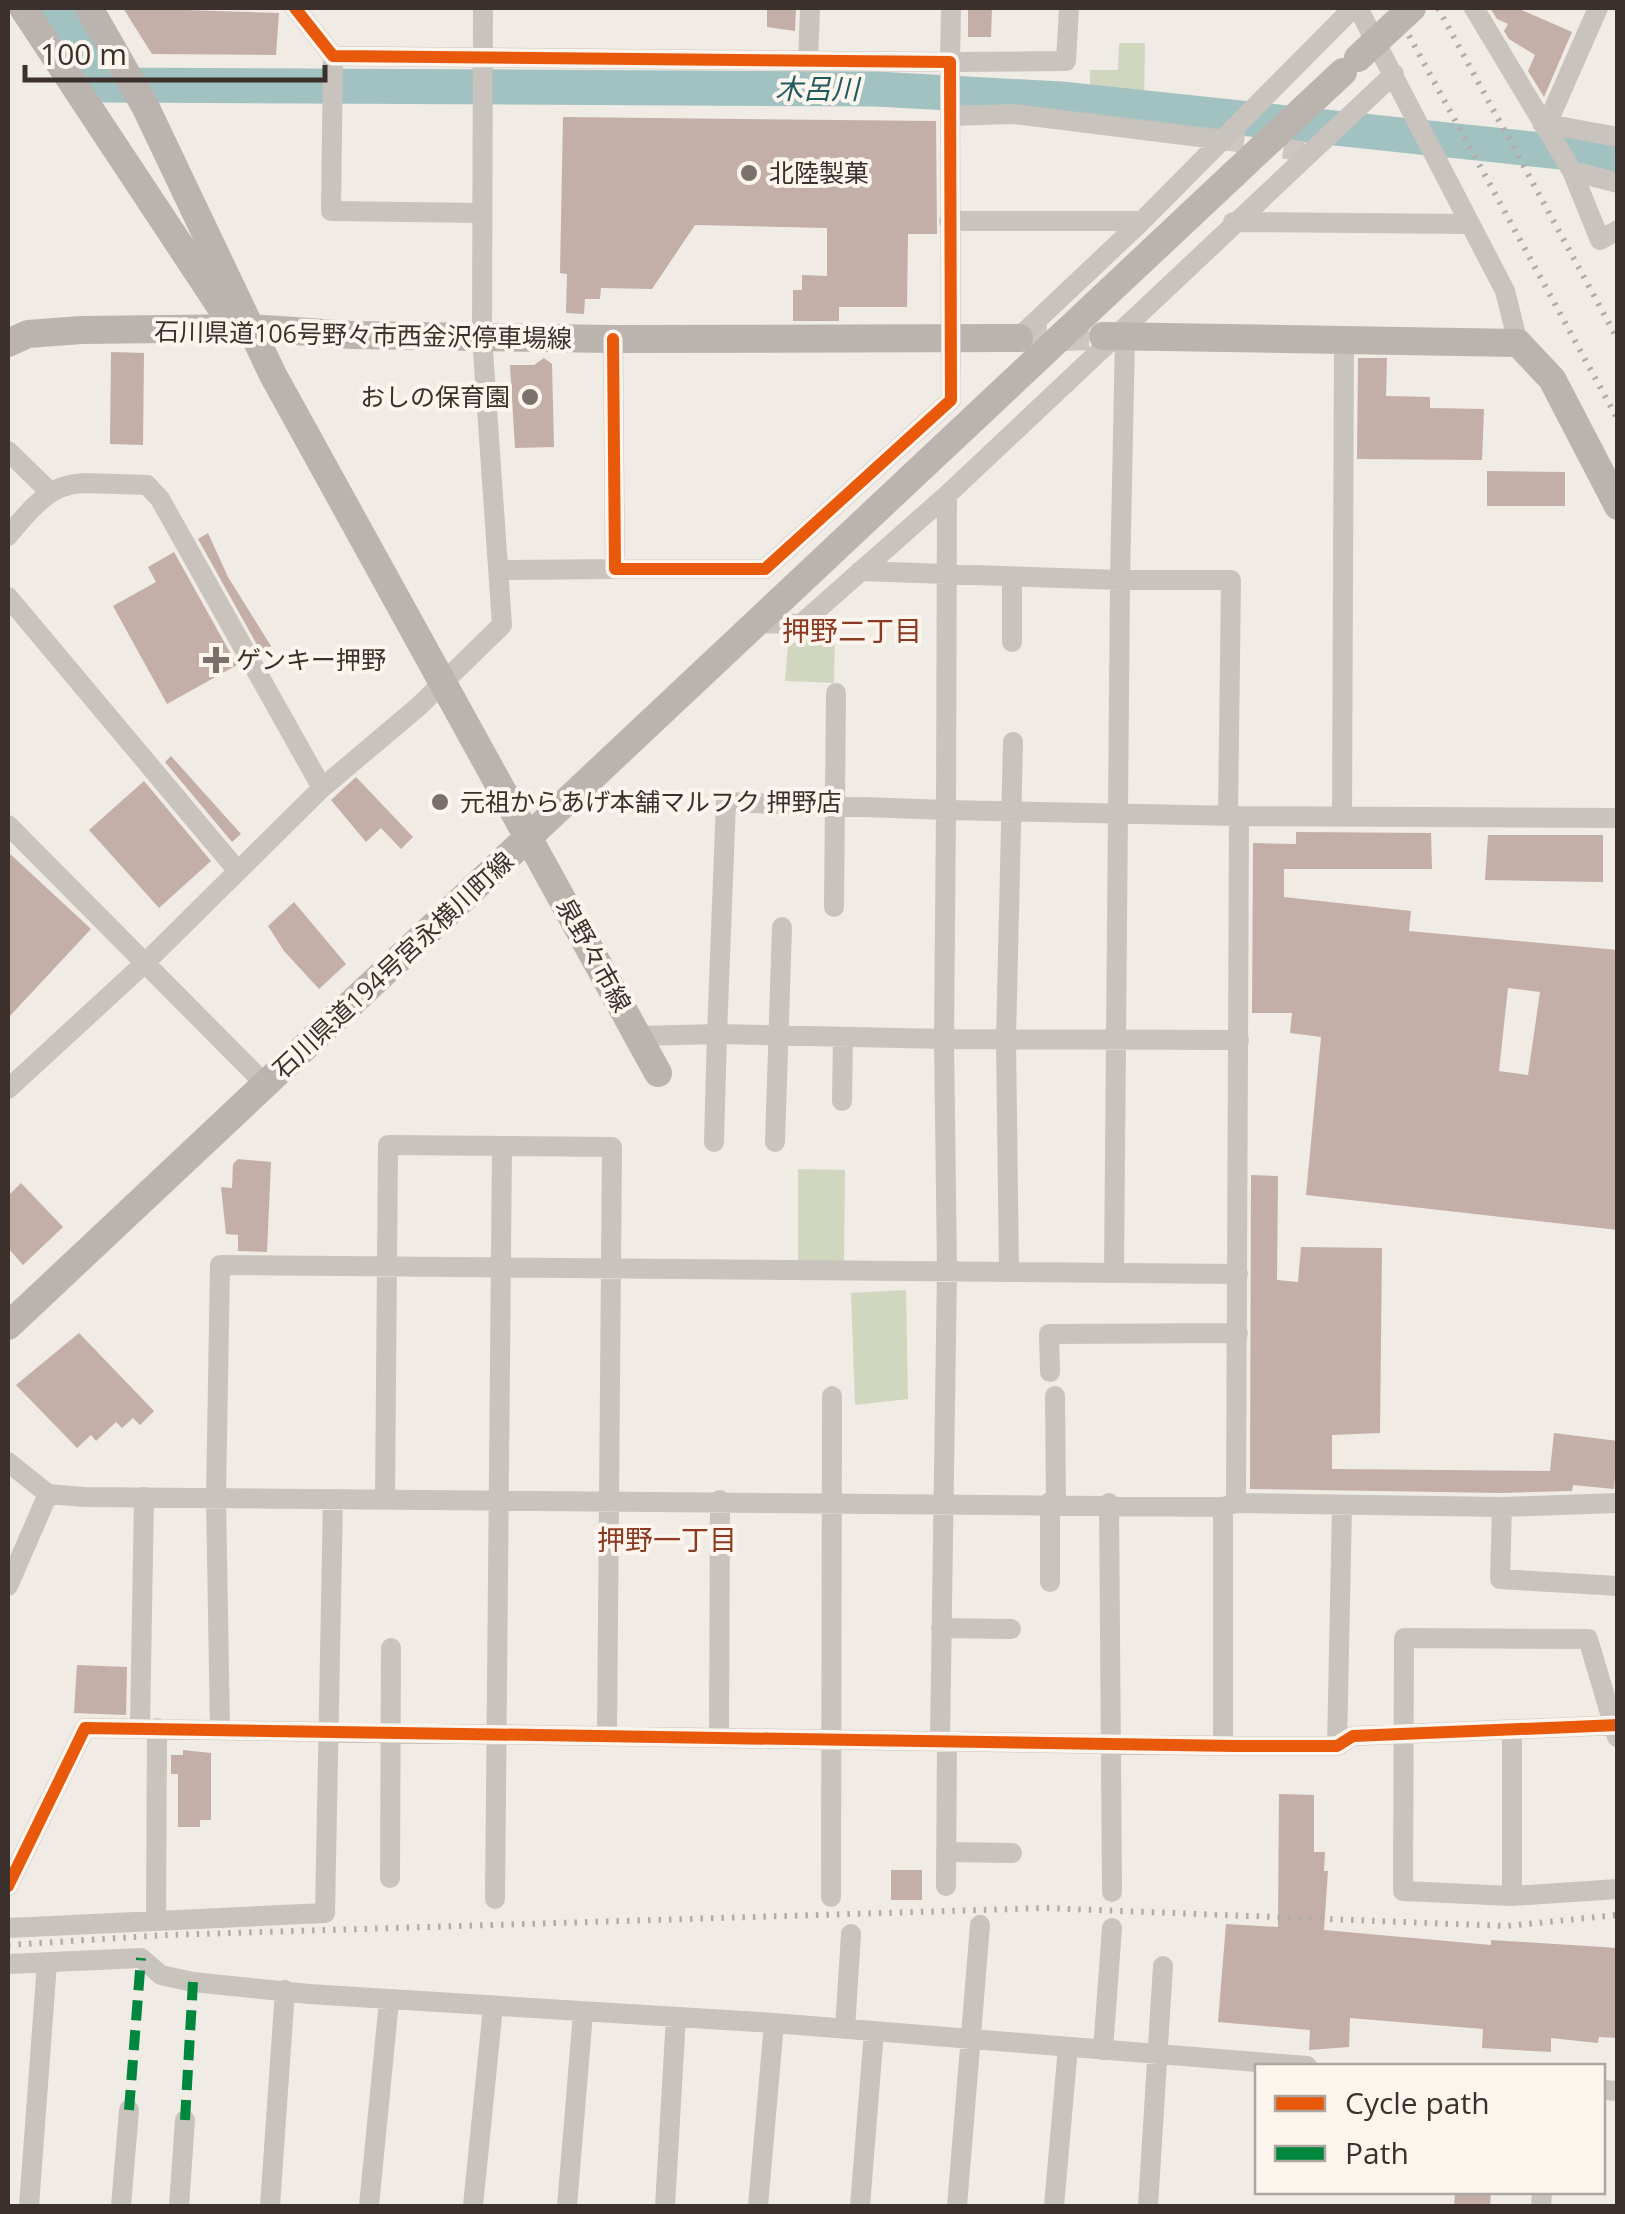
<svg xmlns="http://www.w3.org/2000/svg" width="1625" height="2214" viewBox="0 0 1625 2214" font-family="'Open Sans','Noto Sans JP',sans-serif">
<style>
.green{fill:#d1d6bf}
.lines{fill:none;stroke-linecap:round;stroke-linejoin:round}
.river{stroke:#a1c2c1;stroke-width:35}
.building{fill:#c3afa7;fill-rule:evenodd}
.street-tunnel{stroke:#ccc6c0;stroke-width:20;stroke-dasharray:20 10;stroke-linecap:butt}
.secondary-tunnel{stroke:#ccc6c0;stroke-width:28;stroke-dasharray:28 14;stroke-linecap:butt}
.street{stroke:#c9c3be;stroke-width:20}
.secondary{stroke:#bab3ae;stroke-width:28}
.rail{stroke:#b1aca8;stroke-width:6;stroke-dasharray:2.5 8;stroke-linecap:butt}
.secondary-bridge{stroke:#bab3ae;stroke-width:28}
.quiet{stroke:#00873e;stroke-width:10;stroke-dasharray:20 10;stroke-linecap:butt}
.cycleway-casing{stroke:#fbf5ee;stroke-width:19}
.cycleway{stroke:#e8590c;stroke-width:12}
.poi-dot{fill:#7a716c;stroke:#fbf5ee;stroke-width:4}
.labels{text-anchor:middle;stroke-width:8;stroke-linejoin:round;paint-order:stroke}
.poi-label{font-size:25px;fill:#3b302b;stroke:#fbf5ee;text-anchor:start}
.street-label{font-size:25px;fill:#3b302b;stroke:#fbf5ee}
.water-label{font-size:28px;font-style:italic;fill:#1f5a5e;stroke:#fbf5ee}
.neighbourhood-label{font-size:28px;fill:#8c3b22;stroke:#fbf5ee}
</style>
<rect width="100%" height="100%" fill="#f0ebe5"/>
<path class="green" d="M1119,43H1145L1144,104L1090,103V70H1118Z
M835,628L834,683L785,681L788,645Z
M798,1169L845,1170L844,1264H798Z
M906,1290L908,1399L855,1405L851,1293Z"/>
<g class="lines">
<path class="river" d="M53,8L106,85L876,89L1061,99L1618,158"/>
</g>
<path class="building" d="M123,8L279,13L276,55L152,54Z
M767,8H796L795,31L767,27Z
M968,8H992L991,37H968Z
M1490,8H1517L1572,32L1544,97L1528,71L1535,55L1509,39L1504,31L1508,24L1497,19Z
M563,117L936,121L937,234H908L907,307H839V321H793V290H802V275L827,276V228L695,225L652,289L601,288L600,299H585L584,314L566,313L567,274L560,273Z
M111,352L144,353L143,445L110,444Z
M544,358L552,364L554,447L515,448L510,365H534Z
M1358,358H1387L1386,396L1430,397V408L1484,409L1482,460L1357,459Z
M1487,471L1565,472V506H1487Z
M208,533L228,577L271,646L261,652L198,539Z
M174,552L237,665L167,704L113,606L156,582L148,567Z
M171,756L241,834L232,842L165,762Z
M356,777L413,837L401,849L381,828L366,842L331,800Z
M144,781L211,861L159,908L89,830Z
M1296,832L1431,833L1432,869H1284V897L1411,911L1409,931L1618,950V1230L1306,1195L1321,1037L1290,1033L1292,1013H1252L1253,843L1296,844ZM1508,988L1540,992L1528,1075L1499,1071Z
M1488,835H1603V882L1485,880Z
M8,852L91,929L8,1018Z
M294,902L346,964L319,989L284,951L268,926Z
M238,1159L271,1162L267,1252L238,1251V1235L226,1234L221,1187L232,1188L233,1164Z
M1251,1175L1278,1176L1277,1280L1298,1282L1301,1247L1382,1248L1380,1433L1332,1435V1469L1550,1471L1554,1433L1618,1441L1614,1489L1573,1485L1572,1491L1502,1493L1250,1489Z
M21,1183L63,1227L23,1265L8,1248V1196Z
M79,1333L154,1411L140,1425L133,1418L122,1428L116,1422L96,1441L91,1435L77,1448L16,1385Z
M77,1665L127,1667L126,1715L74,1713Z
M183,1750L211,1753V1820H200V1827H178V1774H171V1755H183Z
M1279,1794L1314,1795V1852H1325L1324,1871H1328L1324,1930L1491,1945V1940L1618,1948V2038L1599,2037L1598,2043L1551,2038V2052L1482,2048L1483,2029L1350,2018L1349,2047L1309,2050L1310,2030L1218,2022L1226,1924L1278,1927Z
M891,1870H922V1900H891Z
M1455,2192H1491L1490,2206H1454Z"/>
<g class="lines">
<path class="street-tunnel" d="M1224,140L1308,152"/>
<path class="secondary-tunnel" d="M1019,338L1103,336"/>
<path class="street" d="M295,8L333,56L950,62L951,400L765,569H615L613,339
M951,8L950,62L1066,61L1069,8
M1358,8L1505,291L1518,343
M1474,8L1572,171L1618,183
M333,56L331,211L481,213
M808,63L810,8
M950,116L1014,114L1224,140
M1542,123L1618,137
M1547,124L1598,8
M1572,171L1600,240L1618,230
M949,221H1142L1353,8
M1233,222L1469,224
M1125,337L1120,580H1231L1228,816
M1018,338L1142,221
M8,451L49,491
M947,495L1394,74
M8,536C62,470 67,484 147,485L160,499L322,788
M498,570L615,569
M860,571L1120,580L1114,1272
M8,597L237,870
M756,623L801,624L947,495L946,810L1239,816L1236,1503
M1012,642V577
M1239,816L1618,818
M1342,817L1344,342
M8,825L266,1085
M834,907L836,693
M638,1036L717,1034L726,802L946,810L944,1039L1239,1040
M8,1089L146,962L322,788L418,707L502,625L482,337L483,8
M842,1101L843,1037
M714,1142L717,1034L944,1039L947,1270L940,1741
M775,1142L782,927
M1009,1271L1006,1039L1013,742
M1050,1372L1049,1334L1238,1333
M1055,1396L1056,1502
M8,1462L48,1494L84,1497L1223,1507L1236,1503L1502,1507L1618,1503
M385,1500L388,1145L612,1147L607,1735
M1050,1502V1582
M1109,1503L1112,1892
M1223,1507V1745
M1502,1507L1500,1579L1618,1586
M8,1586L48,1494
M941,1628L1011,1629
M140,1728L144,1497
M220,1730L216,1497L220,1265L1238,1274
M1512,1731V1896
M719,1736L720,1500
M1617,1737L1588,1639L1404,1638L1403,1891L1512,1896L1618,1889
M1337,1746L1342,1506
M946,1852L1012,1853
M390,1878L391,1648
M8,1886L85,1728L1235,1746H1337L1353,1736L1618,1725
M946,1886L947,1741
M831,1897L832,1396
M495,1899L502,1146
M156,1921L157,1728
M8,1928L325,1913L333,1499
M8,1964L141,1958L161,1975L193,1982L309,1994L774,2023L1307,2066
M845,2029L851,1934
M1103,2050L1112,1928
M1602,2090L1618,2091
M29,2206L47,1963
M121,2206L129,2110
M179,2206L185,2120
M270,2206L285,1990
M369,2206L389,2001
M473,2206L493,2007
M567,2206L583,2013
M665,2206L676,2017
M758,2206L774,2023
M860,2206L874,2031
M957,2206L980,1925
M1054,2206L1068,2047
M1148,2206L1163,1966
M1541,2206L1542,2192"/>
<path class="secondary" d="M23,8L224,312
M89,8L145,106L273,375L658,1073
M1103,336L1518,343L1552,379L1618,506
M8,343L28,334L81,330L251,328L353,335L613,339L1019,338
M8,1326L1234,174"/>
<path class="rail" d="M1394,8L1618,420
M1438,8L1618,340
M8,1945L166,1935L1045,1908L1506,1926L1618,1915"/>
<path class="secondary-bridge" d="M1358,58L1412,8
M1234,174L1343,72"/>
<path class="quiet" d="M129,2110L141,1958
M185,2120L193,1982"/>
<defs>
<path id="cycleway" d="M295,8L333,56L950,62L951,400L765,569H615L613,339
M8,1886L85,1728L1235,1746H1337L1353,1736L1618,1725"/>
</defs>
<use href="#cycleway" class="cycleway-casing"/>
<use href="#cycleway" class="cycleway"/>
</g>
<g class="poi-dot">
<circle cx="749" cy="173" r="10"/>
<circle cx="530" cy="397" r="10"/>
<path d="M211 645h10v10h10v10h-10v10h-10v-10h-10v-10h10z"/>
<circle cx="440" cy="802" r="10"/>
</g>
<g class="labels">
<g class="poi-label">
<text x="769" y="182">北陸製菓</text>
<text x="510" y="406" text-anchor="end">おしの保育園</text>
<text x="236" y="669">ゲンキー押野</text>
<text x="460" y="811">元祖からあげ本舗マルフク 押野店</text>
</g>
<g class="street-label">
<text transform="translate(363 335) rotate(1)" y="9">石川県道106号野々市西金沢停車場線</text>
<text transform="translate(594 955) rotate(61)" y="9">泉野々市線</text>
<text transform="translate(393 965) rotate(-43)" y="9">石川県道194号宮永横川町線</text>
</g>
<g class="water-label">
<text x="817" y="99">木呂川</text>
</g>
<g class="neighbourhood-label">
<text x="852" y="641">押野二丁目</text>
<text x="667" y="1550">押野一丁目</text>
</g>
</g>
<rect width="1625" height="2214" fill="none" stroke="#3b302b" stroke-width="20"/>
<rect x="1255" y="2064" width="350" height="130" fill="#fbf5ee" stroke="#aea6a0" stroke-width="2.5"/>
<rect x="1275" y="2096" width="50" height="15" fill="#e8590c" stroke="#aea6a0" stroke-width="2.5"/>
<text x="1345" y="2114" font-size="30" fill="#3b302b">Cycle path</text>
<rect x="1275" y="2146" width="50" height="15" fill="#00873e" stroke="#aea6a0" stroke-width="2.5"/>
<text x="1345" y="2164" font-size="30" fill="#3b302b">Path</text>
<path d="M25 65v15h300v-15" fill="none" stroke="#3b302b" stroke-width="5"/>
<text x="40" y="65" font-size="30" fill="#3b302b" stroke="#fbf5ee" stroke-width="8" paint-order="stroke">100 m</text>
</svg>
